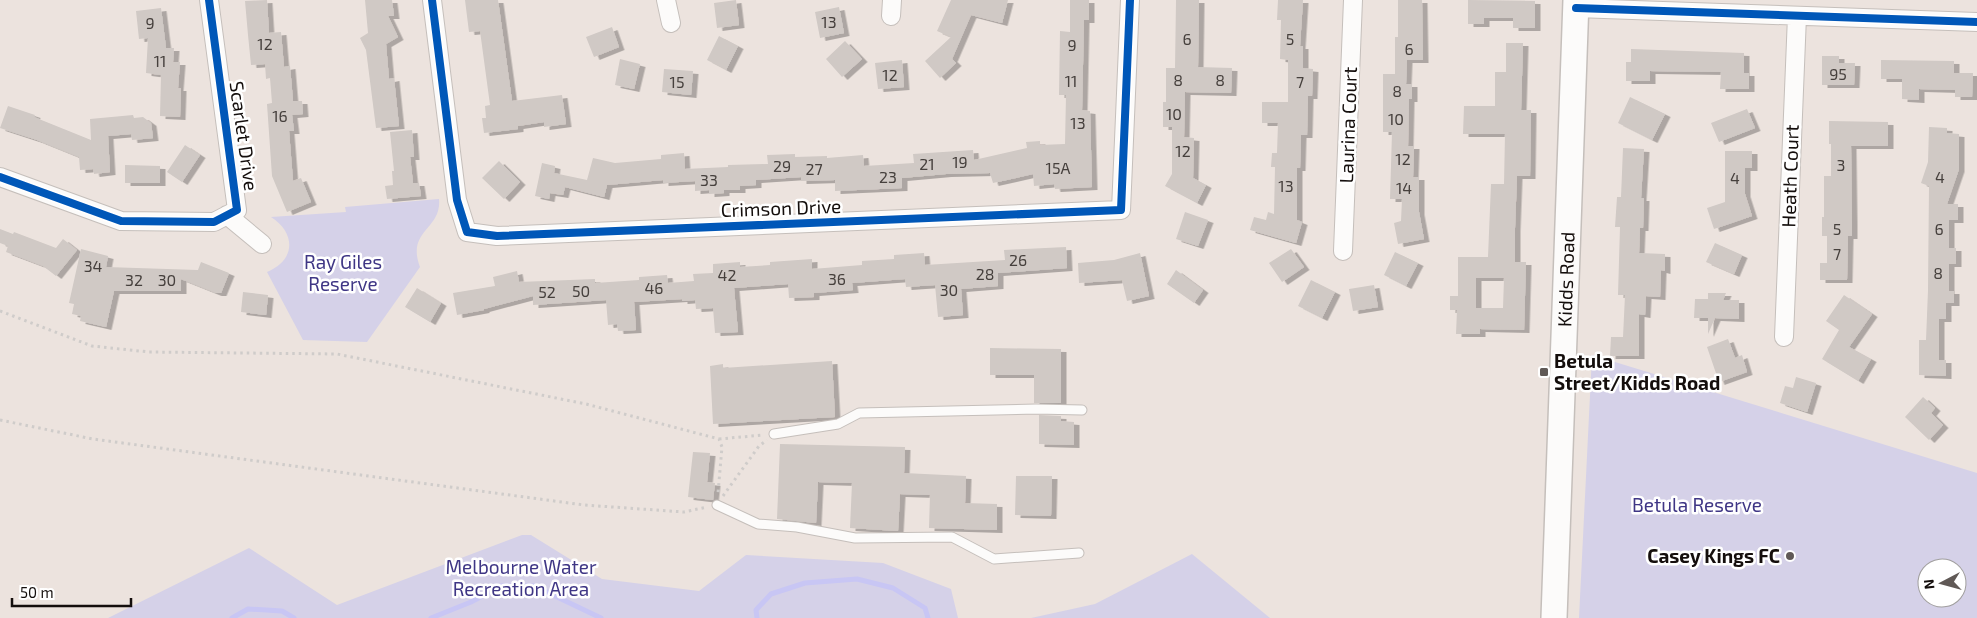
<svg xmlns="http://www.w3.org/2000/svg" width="1977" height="618" viewBox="0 0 1977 618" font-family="'Exo 2',sans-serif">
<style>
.green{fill:#d5d1e8;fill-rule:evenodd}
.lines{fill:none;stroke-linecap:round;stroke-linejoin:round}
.stream{stroke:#c8c6f4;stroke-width:5}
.building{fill:#d0c9c5;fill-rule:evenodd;filter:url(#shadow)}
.lane-casing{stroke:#c5bfbb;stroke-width:11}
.street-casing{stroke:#c5bfbb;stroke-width:20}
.secondary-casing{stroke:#c5bfbb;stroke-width:28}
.path{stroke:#cfccca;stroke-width:3;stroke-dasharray:2.5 4;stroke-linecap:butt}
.lane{stroke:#fcfbfa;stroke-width:9}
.street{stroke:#fcfbfa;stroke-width:18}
.secondary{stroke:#fcfbfa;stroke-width:25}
.cycleway-casing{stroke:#fff;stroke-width:11}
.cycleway{stroke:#0057b8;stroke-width:8}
.poi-dot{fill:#605956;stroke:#fff;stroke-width:2}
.labels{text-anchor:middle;stroke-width:5;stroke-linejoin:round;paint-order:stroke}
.number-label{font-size:16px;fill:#46403d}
.street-label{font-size:19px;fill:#140e0c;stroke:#fff}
.park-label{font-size:19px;fill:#3f3685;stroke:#fff}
.poi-label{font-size:19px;font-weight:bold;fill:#140e0c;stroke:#fff;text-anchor:start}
</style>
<defs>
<filter id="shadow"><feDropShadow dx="5.5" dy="3" stdDeviation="0" flood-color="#0004"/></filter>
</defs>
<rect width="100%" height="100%" fill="#ece3de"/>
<path class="green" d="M439,199C442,230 406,230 420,267L367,342L303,340L267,272C296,260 296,233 271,217L346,212L345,207Z
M1592,355L1977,473V618H1579ZM1927,568H1957V598H1927Z
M522,535H531L602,579L699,591L746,555L883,563L951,589L958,618H108L249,548L337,605Z
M1192,554L1270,618H1031L1095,604Z"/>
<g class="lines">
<path class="stream" d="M232,618L248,609L282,611L294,618
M431,618L471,602L501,586H534L601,618
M757,618L756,610L771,594L805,583L857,579L893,588L925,608L928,618"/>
</g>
<path class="building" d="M267,0L269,33L281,32L284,67L290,66L293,101H302L303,114L292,115L294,131H289L293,181L301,178L311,202L287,212L272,176L267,104L272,103L270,78L266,79L265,64L251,65L248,35L245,1Z
M365,0H392L394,16H388L398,37L386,44L389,79L394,78L399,126L376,128L366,50L360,38L368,33Z
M465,0H498L512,101L562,95L566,124L544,127V122L518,126V129L484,133L482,118H486L485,106L490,105L480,31L469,32Z
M736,0L739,25L717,28L714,3Z
M951,0H1008L1002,23L971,15L952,59L956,63L940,78L925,61L951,37L937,31Z
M1070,0H1089V20H1084L1082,110L1090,111L1092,187L1055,189L1054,184L1034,186L1033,174L993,183L990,173L946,174L902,178V188L835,191V180L801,181V177L756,180V185L740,186V190H724V193L709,194V190L695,191V181L663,183V180L607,185L604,197L565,187L563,195L550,193L549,199L535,196L542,163L555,166L554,173L587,180L593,158L615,163L661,159V155L684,153L685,169L728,167V165L768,164L767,155L795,154V157L827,156V158L863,155L864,166L914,163L913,154L973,150L974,160L1027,148L1026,142L1040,141V145L1065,144L1066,95H1059L1060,31L1070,32Z
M1176,0H1199L1198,67L1232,68L1231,93L1185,92L1184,137L1194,138L1193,178L1206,185L1197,203L1165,186L1172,174V127H1163V102H1166V68H1175Z
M1278,0H1303L1300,46H1303V68L1313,69L1312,96H1308L1307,135H1301L1300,168H1297V220L1302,222L1296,243L1250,230L1254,217L1266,220L1268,212L1274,214L1275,167H1271L1272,153H1277L1278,123H1262V102H1288V60L1280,59L1281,20H1277Z
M1398,0H1422L1423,60H1407L1406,84H1412V99H1409L1408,146H1414L1413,177H1419V212L1424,239L1398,244L1394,223L1401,221L1402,199H1390L1392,132H1383V74H1395V37H1398Z
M1468,0L1535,1V28H1513V18H1484V24H1468Z
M839,7L844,33L820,38L815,12Z
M161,8L166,48H174L173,62H180L178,88H181L180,117L160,116L161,75L146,73L148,38L139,39L136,11Z
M612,27L619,47L594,57L586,37Z
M719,36L738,46L726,70L707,60Z
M845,41L862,59L842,77L826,59Z
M1506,43H1523L1521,110H1531L1530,176H1517L1515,228V262H1526L1524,330L1480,329V334H1456L1457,310H1450V296H1458V257H1488L1491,184H1504L1505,134H1463L1464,106H1495V72H1506ZM1476,278H1504L1503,308H1476Z
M1631,49L1744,53V73H1749V89H1720L1721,72L1650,71V81H1626V62H1631Z
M1822,56H1839V63H1855L1854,85H1822Z
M620,59L640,64L634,89L615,85Z
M902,60L904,87L878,89L875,63Z
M1881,60L1954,61V73H1973L1972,97H1955V90L1919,89V100L1902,99V79H1881Z
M664,69L693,71L691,95L662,92Z
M1630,97L1665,114L1652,140L1618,123Z
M8,106L35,115L34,117L91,140L90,119L133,115L134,118L143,117L151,123L153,138L132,140L131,134L108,136L110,172L94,174L93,169L80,170L79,157L37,140L0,128Z
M1747,109L1755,128L1719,142L1711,123Z
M1829,121L1888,122V146H1851L1852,222V236H1848L1847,280H1820V263H1827V236H1822V217H1824V176H1831V144H1829Z
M1929,127L1947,128V133L1959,134V169L1947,204H1958V220H1949V248H1956V264H1949V291H1954V303H1946V319H1939V360H1946V376L1919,375V340H1926L1928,290L1929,186L1921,183L1928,162Z
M412,130L414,157H410L413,183H419L421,196L387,199L385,186L393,185L392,171H394L390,132Z
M185,145L200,155L182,182L167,172Z
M1623,148L1644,149L1641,198H1644L1643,228H1640L1639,253L1665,254V271L1661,270L1660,297L1646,296L1645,315L1639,314V356H1610L1611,337H1623L1625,295H1618L1620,227H1615L1617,197H1621Z
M1725,151H1752V168H1745V194L1752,216L1714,229L1707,208L1725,202Z
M499,161L520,182L504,199L482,178Z
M125,165L160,166V183H125Z
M1185,212L1208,220L1198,246L1176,239Z
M0,229L13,234L14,232L56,248L63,239L77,250L56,276L43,266L6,252L8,246L0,243Z
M1715,243L1742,255L1734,274L1706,262Z
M1066,247L1067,268L998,273V286L961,289L963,315L938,317L935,285L906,287L905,279L852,283L853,290L814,293V297L789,298L788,284L734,288L738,332L715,333L713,308L696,309L695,300L682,301V299L634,302L636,330L618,331L617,324L608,325L606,300L533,305V296L484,309V310L457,315L453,293L495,286L493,277L517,271L519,282L595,279V283L639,280V277L667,275L668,283L694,281L693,274L713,273V264L740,262V267L770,265V262L812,259V269L862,265V261L894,259V255L924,253L925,265L1005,260L1004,250Z
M81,249L108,256L106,267L198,270L201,262L229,273L221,293H216L181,279V291H114L106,327L80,321L81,316L72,314L74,304L69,303Z
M1291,249L1304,267L1282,282L1269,263Z
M1395,252L1418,263L1406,286L1384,275Z
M1140,253L1149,296L1127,301L1122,280L1079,283L1078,263L1114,260Z
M1176,270L1203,290L1194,303L1167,284Z
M1311,280L1335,292L1322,318L1298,306Z
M1374,285L1378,307L1353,311L1349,289Z
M417,288L441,303L430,322L405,307Z
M243,292L268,295L266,315L241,312Z
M1708,293H1726L1723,300H1739V319L1715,318L1708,334V318H1694L1695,299H1708Z
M1844,295L1872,314L1849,347L1871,359L1858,381L1822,359L1839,330L1826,321Z
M1728,339L1735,358L1742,355L1747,372L1719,382L1707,347Z
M990,348L1061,349V403H1034V375H990Z
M832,361L835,417L713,424L710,366L723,364V368Z
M1796,377L1816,383L1807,412L1780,403L1785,386L1793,388Z
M1923,397L1935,408L1931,413L1943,425L1929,440L1905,417Z
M1039,415L1061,416V421L1074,422V445L1039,444Z
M780,444L905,447L904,473L966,476L965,503L997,504V530L929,528L930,495L900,494L898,531L850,528L852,483L818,482L816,523L777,519Z
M693,452L710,453L707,482L715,483L713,500L688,497Z
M1016,476H1052L1051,516L1015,515Z"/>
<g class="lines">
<defs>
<path id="lane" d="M774,434L838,424L859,413L1036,409L1082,410
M717,505L758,524L797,527L855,538L952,537L994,559L1079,553"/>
<path id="street" d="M432,0L457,200L467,232L497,236L1121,210L1130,0
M666,0L671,23
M1576,8L1977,22
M891,16L892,0
M0,177L121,221L214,222L237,210L209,0
M227,215L262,244
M1343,251L1353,0
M1784,337L1797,16"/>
<g id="secondary">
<path id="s1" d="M1554,618L1576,0"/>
</g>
</defs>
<use href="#lane" class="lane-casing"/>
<use href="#street" class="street-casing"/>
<use href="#secondary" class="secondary-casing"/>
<path class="path" d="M0,311L92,346L149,352L337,354L586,404L719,439L722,447L718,493
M0,420L93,439L584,505L684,512L707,507
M719,439L763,435
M723,496L759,446L767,440"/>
<use href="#lane" class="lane"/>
<use href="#street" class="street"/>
<use href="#secondary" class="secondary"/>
<defs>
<path id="cycleway" d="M432,0L457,200L467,232L497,236L1121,210L1130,0
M1576,8L1977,22
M0,177L121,221L214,222L237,210L209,0"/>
</defs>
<use href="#cycleway" class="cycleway-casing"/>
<use href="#cycleway" class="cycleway"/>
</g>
<g class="poi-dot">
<rect x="1539" y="367" width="10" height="10" rx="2.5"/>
<circle cx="1790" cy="556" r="5"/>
</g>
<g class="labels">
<g class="number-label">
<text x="829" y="28">13</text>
<text x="150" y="29">9</text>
<text x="1187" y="45">6</text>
<text x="1290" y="45">5</text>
<text x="265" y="50">12</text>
<text x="1072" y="51">9</text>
<text x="1409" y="55">6</text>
<text x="160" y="67">11</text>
<text x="1838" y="80">95</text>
<text x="890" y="81">12</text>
<text x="1178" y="86">8</text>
<text x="1220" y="86">8</text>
<text x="1071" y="87">11</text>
<text x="677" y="88">15</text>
<text x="1300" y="88">7</text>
<text x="1397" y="97">8</text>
<text x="1174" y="120">10</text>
<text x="280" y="122">16</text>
<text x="1396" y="125">10</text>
<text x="1078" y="129">13</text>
<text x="1183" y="157">12</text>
<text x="1403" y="165">12</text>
<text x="960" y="168">19</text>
<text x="927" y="170">21</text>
<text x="1841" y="171">3</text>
<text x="782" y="172">29</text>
<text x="1058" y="174">15A</text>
<text x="814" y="175">27</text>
<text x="888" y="183">23</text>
<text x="1940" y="183">4</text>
<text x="1735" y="184">4</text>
<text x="709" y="186">33</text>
<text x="1286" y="192">13</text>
<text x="1404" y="194">14</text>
<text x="1837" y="235">5</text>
<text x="1939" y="235">6</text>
<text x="1837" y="260">7</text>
<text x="1018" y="266">26</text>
<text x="93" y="272">34</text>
<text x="1938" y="279">8</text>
<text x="985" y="280">28</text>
<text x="727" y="281">42</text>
<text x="837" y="285">36</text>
<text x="134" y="286">32</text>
<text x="167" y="286">30</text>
<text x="654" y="294">46</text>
<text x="949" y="296">30</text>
<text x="581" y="297">50</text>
<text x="547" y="298">52</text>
</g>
<g class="street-label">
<text transform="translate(1348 125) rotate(-88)" y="7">Laurina Court</text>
<text transform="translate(244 136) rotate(82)" y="7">Scarlet Drive</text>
<text transform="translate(1790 176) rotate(-88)" y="7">Heath Court</text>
<text transform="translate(781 208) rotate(-2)" y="7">Crimson Drive</text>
<text dy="7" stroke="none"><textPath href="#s1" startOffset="339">Kidds Road</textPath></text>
</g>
<g class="park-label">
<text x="343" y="269">Ray Giles<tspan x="343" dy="22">Reserve</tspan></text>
<text x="1697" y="512">Betula Reserve</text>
<text x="521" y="574">Melbourne Water<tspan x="521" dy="22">Recreation Area</tspan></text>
</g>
<g class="poi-label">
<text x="1554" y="368">Betula<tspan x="1554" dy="22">Street/Kidds Road</tspan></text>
<text x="1780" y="563" text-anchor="end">Casey Kings FC</text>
</g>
</g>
<g transform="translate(1942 583) rotate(264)"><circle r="24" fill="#ffffff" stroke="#a19f9e"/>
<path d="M0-4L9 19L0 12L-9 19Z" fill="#605956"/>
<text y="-8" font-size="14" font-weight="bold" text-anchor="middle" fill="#140e0c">N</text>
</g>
<path d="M12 598v8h119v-8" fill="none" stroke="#140e0c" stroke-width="2.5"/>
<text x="20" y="598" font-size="15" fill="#140e0c" stroke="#ffffff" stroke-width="4" paint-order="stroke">50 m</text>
</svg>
